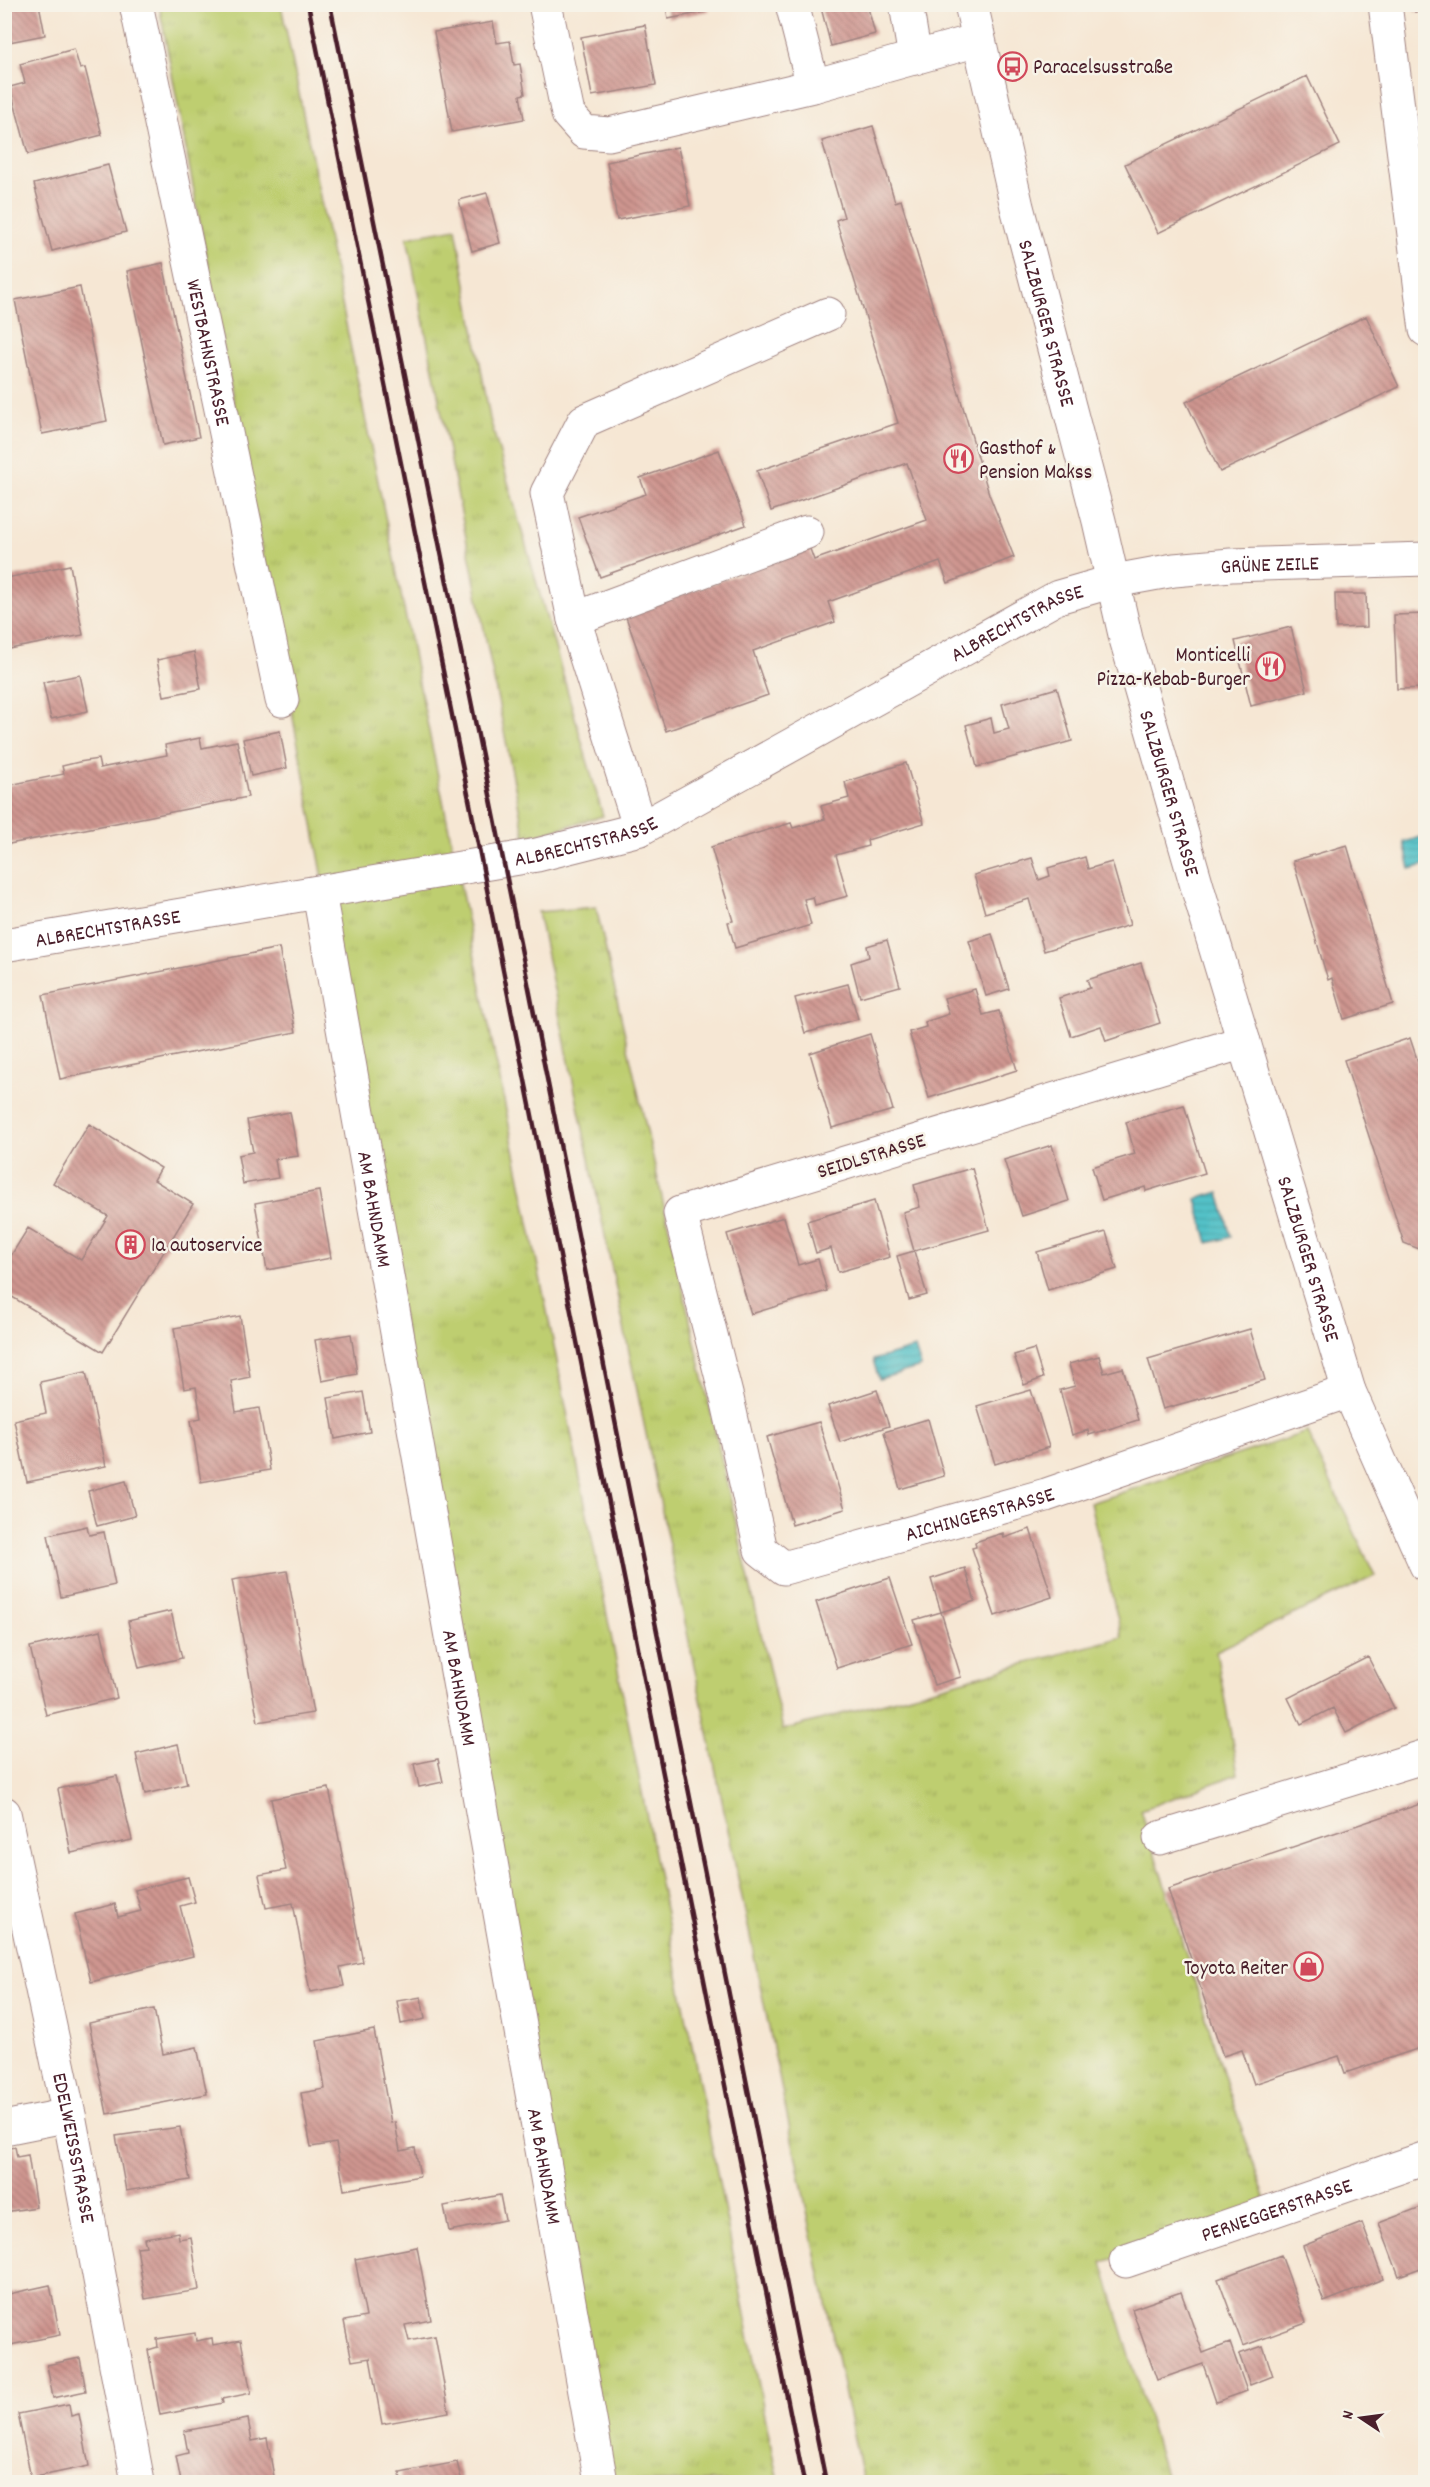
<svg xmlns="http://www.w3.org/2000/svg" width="1430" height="2487" viewBox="0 0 1430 2487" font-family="Dekko,sans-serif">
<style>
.grass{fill:url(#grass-tufts);stroke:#84764e;stroke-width:1.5}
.water{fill:url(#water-rules);stroke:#4e7079;stroke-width:1.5}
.building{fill:url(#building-back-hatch)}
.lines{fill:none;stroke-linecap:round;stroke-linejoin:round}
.minor-casing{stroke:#a08380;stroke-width:35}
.major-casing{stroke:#a08380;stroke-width:35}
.minor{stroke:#fff;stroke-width:33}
.major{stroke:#fff;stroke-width:33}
.rail{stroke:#4a1f2b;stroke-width:4.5}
.labels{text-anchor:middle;stroke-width:5;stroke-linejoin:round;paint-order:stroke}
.poi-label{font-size:21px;fill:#4a1f2b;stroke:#f7f3e8;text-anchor:start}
.street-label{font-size:21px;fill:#4a1f2b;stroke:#f7f3e8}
</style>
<defs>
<pattern id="grass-tufts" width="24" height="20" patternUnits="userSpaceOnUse" patternTransform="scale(1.5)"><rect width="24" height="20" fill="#bece70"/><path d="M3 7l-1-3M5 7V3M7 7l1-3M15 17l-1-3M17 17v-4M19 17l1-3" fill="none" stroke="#a5b061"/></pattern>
<pattern id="water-rules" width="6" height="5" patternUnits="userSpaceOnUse" patternTransform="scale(1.5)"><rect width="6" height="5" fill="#52c1c7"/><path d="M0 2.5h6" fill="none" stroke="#49a5ab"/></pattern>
<pattern id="building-back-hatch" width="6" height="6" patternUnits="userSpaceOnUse" patternTransform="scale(1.5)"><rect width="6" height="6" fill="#cf9690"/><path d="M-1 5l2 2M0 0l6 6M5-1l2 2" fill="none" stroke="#aa7a76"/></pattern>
</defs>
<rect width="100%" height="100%" fill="#f7f3e8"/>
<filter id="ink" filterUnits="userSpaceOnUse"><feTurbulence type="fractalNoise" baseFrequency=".0167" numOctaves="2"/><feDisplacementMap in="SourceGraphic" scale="12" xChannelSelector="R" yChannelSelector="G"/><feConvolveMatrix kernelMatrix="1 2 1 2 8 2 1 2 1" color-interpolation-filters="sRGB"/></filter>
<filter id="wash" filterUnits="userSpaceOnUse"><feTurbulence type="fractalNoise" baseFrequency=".008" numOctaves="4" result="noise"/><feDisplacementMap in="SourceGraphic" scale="24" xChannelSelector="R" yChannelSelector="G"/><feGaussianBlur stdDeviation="1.35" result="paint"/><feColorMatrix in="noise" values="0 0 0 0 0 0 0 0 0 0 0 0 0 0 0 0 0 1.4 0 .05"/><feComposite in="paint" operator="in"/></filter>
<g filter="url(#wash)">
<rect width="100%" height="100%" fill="#f6e7d4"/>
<path class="grass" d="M159,5H281L551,1331L778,2482H613L318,851Z
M456,228L490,419L603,816L525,838L407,237Z
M596,907L783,1730L1122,1637L1090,1503L1307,1432L1375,1576L1216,1651L1238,1774L1141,1810L1227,2085L1270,2212L1102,2262L1166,2478L1148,2482H863L538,912Z"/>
<path class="water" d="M1425,836V865L1410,869L1404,842Z
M1219,1192L1231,1237L1208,1243L1196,1199Z
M915,1348L921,1367L879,1379L873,1360Z"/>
<g id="blocks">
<path class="building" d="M4,4H39L45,35L4,43Z
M820,4H867L875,34L831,46Z
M666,5H707L709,11L668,19Z
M1414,5H1426V9L1415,12Z
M493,22L497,43L510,41L514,65L520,64L525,94L520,95L524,119L452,132L434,32Z
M645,25L656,85L592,96L581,37Z
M74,49L80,69L85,68L102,135L28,154L10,87L25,83L20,64Z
M1307,76L1340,145L1158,233L1125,164Z
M873,126L895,202L901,200L989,494L1014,557L948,583L940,562L828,602L835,622L753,651L768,695L666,731L625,614L810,549L814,560L927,520L907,463L771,511L757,471L898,423L836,220L844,217L822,141Z
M678,147L690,206L617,220L607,162Z
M108,165L126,232L52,251L34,184Z
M487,193L500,243L472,251L459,200Z
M163,263L199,437L163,445L127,271Z
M80,287L107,421L42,434L15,300Z
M1366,316L1399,387L1220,472L1186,402Z
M719,450L746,525L600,577L578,517L646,494L640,478Z
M70,565L83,635L4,650V573L7,578Z
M1335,594H1366L1367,627L1336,628Z
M1426,614V688L1397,689L1394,615Z
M1291,627L1307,691L1251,706L1235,641Z
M194,652L201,689L164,696L157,660Z
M80,675L88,711L51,719L43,682Z
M1057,688L1072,741L977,767L966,725L991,718L994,733L1009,729L1002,704Z
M280,731L287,768L251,776L243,739Z
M200,738L202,748L237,741L248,797L4,845V786L64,774L62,766L79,762L98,759L100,768L167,755L165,745Z
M906,763L924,823L867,840L868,846L836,855L848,896L815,905L813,897L804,899L811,925L735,948L728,922L733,921L711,847L791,823L793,828L825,819L821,806L849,798L845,782Z
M1347,845L1393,1004L1344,1019L1332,978L1328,980L1293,861Z
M1085,857L1088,869L1112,862L1130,925L1044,951L1029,899L985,913L974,875L1032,858L1039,880L1050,876L1048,868Z
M992,934L1009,989L986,996L969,941Z
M887,940L900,986L860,997L851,963L869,957L867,946Z
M279,948L296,1032L60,1079L43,995Z
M1141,963L1160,1023L1106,1041L1101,1026L1071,1036L1059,998L1090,988L1087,980Z
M848,984L858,1019L805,1033L795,998Z
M975,989L983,1015L999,1011L1017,1070L929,1098L909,1032L926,1027L925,1022L949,1014L944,998Z
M870,1034L893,1110L832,1128L810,1053Z
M1410,1038L1426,1086L1424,1251L1404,1243L1344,1060Z
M1184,1105L1205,1173L1146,1191L1145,1187L1102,1200L1092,1167L1135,1154L1126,1122Z
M290,1112L298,1156L275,1159L278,1178L243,1184L238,1155L253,1152L247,1120Z
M89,1124L161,1168L154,1180L193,1204L103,1352L4,1292V1267L28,1228L81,1260L108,1216L53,1183Z
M1052,1145L1069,1201L1022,1216L1004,1160Z
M972,1168L989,1230L914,1251L927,1295L909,1300L897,1256L914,1251L903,1212L920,1207L914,1185Z
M319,1191L331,1258L267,1270L255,1203Z
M874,1201L890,1257L838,1272L831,1248L816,1253L807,1221Z
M784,1217L798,1265L818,1259L827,1291L751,1314L727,1234Z
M1106,1232L1117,1269L1048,1290L1037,1252Z
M240,1316L250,1377L231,1381L236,1412L259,1408L270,1470L201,1482L191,1420L201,1418L196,1387L184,1389L174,1328Z
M1250,1329L1265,1380L1163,1409L1148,1359Z
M351,1334L357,1374L322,1381L315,1340Z
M1034,1349L1043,1378L1024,1385L1014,1355Z
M1099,1356L1104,1373L1123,1368L1138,1420L1089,1435L1088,1430L1072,1435L1060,1390L1075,1386L1069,1364Z
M86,1372L106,1466L27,1482L14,1420L46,1413L40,1382Z
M877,1390L889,1426L840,1442L828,1406Z
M1031,1390L1049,1447L995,1464L977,1406Z
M363,1392L370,1432L335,1439L328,1398Z
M928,1419L944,1476L900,1489L884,1432Z
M819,1422L845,1509L792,1525L767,1437Z
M126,1481L135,1516L97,1526L88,1491Z
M87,1526L89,1535L104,1532L115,1585L61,1597L48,1535Z
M1030,1529L1052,1597L995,1616L972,1548L976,1547L975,1542L1003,1533L1004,1538Z
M965,1568L975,1601L941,1612L931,1579Z
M287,1571L313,1713L258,1722L232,1580Z
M890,1578L912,1644L837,1668L816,1602Z
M171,1611L182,1658L139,1668L128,1621Z
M941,1612L961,1677L934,1685L914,1620Z
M101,1630L117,1698L46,1715L30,1647Z
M1368,1657L1394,1708L1346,1733L1333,1708L1301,1724L1288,1698Z
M178,1744L187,1784L145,1794L136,1754Z
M438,1759L443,1782L419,1787L414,1764Z
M117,1776L132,1840L71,1853L58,1789Z
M329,1788L363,1962L340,1967L344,1986L310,1992L293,1903L266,1908L259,1875L286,1870L271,1799Z
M1426,1802V2046L1345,2073L1339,2056L1254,2084L1242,2050L1223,2056L1168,1889Z
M188,1877L195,1902L180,1906L193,1956L91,1982L75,1914L115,1904L118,1917L141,1911L135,1890Z
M421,1997L425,2019L401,2024L397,2001Z
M154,2009L163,2054L197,2047L207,2094L107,2114L89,2023Z
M374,2030L391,2123L395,2122L400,2151L415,2148L420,2176L344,2190L336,2143L311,2147L301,2093L325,2089L317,2041Z
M180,2127L190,2180L126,2191L116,2136Z
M15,2147L17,2157L28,2155L36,2207L4,2212V2149Z
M500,2195L505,2220L449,2231L444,2206Z
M1426,2205V2266L1399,2276L1379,2223Z
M1362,2223L1383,2279L1324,2302L1303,2246Z
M178,2232L179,2239L191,2237L199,2290L145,2299L137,2247L146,2246L144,2238Z
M417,2247L431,2320L405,2325L409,2341L435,2336L449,2412L382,2424L370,2358L352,2361L344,2321L366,2317L355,2259Z
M1281,2255L1306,2323L1243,2346L1218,2279Z
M50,2285L60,2335L5,2346L4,2295Z
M1181,2292L1203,2353L1230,2343L1247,2391L1216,2402L1203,2364L1157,2380L1132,2309Z
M195,2333L196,2341L212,2338L213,2345L241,2340L251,2393L222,2399L223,2403L160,2415L148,2350L158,2347L157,2339Z
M1263,2346L1273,2376L1250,2385L1239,2354Z
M80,2358L86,2391L53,2398L47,2365Z
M69,2404L71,2416L79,2414L89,2466L31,2478L18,2414Z
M248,2419L252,2441L267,2438L275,2482H181L176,2456L188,2453L184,2431Z
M457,2462L462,2482H401L400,2473Z"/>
</g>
</g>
<g filter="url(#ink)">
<use href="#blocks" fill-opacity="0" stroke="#a08380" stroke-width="1.5"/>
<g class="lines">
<defs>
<g id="minor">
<path id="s1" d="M136,4L282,700"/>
<path d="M545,4L568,114L584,132L609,134L813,86L978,40"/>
<path d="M792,4L813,86"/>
<path d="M906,4L915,58"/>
<path d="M1385,4L1426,330"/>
<path d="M574,619L547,493L584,421L828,314"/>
<path d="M640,829L574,619L807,532"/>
<path id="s2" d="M319,893L601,2482"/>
<path id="s3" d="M4,945L537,855L640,829L1058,597L1114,581L1174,570L1231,565L1426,559"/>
<path id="s4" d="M1244,1042L680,1213L727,1398L761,1550L784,1568L1046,1495L1349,1391"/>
<path id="s5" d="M4,1813L69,2115L138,2482"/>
<path d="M1160,1838L1426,1756"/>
<path d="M4,2128L69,2115"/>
<path id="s6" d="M1126,2261L1426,2158"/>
</g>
<g id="major">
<path id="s7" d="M971,4L1017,207L1099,521L1126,639L1199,893L1349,1391L1426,1565"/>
</g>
</defs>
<use href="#minor" class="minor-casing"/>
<use href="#major" class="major-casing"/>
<use href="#minor" class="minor"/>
<use href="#major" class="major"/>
<path class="rail" d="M308,4L471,809L804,2482
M330,4L524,963L826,2482"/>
</g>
</g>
<defs>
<symbol id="bus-ring" viewBox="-11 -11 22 22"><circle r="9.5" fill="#f7f3e8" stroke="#d1495b" stroke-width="1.5"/><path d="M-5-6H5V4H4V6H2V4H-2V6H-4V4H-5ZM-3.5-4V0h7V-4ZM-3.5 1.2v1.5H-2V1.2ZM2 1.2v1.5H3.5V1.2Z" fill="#d1495b"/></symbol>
<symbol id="restaurant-ring" viewBox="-11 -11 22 22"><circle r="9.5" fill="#f7f3e8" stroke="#d1495b" stroke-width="1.5"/><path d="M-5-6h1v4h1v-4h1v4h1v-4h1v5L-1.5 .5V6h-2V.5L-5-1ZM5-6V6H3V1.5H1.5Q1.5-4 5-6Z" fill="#d1495b"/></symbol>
<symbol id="building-ring" viewBox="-11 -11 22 22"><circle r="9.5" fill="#f7f3e8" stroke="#d1495b" stroke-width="1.5"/><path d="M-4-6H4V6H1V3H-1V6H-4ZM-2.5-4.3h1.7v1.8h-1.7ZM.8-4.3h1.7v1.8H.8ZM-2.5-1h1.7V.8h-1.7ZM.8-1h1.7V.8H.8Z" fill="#d1495b"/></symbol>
<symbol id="shop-ring" viewBox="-11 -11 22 22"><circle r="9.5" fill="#f7f3e8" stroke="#d1495b" stroke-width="1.5"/><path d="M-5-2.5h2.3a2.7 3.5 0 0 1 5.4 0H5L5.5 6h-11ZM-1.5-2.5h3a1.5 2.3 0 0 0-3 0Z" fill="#d1495b"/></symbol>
</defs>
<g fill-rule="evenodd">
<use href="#bus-ring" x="996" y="50" width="33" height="33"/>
<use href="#restaurant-ring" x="942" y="442" width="33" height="33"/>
<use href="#restaurant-ring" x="1254" y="650" width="33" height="33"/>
<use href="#building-ring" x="114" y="1228" width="33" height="33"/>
<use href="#shop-ring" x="1292" y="1950" width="33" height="33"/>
</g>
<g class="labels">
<g class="poi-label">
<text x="1033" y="73">Paracelsusstraße</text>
<text x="979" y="454">Gasthof &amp;<tspan x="979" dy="24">Pension Makss</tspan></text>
<text x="1250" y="661" text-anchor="end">Monticelli<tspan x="1250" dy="24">Pizza-Kebab-Burger</tspan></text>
<text x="151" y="1251">1a autoservice</text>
<text x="1288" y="1974" text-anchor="end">Toyota Reiter</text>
</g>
<g class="street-label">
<text dy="7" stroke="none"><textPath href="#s7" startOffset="328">SALZBURGER STRASSE</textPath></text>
<text dy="7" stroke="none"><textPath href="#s1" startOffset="356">WESTBAHNSTRASSE</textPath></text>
<text dy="7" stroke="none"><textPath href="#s3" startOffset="1340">GRÜNE ZEILE</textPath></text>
<text dy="7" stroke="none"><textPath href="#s3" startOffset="1077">ALBRECHTSTRASSE</textPath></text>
<text dy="7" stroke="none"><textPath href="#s7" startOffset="814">SALZBURGER STRASSE</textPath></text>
<text dy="7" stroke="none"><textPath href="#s3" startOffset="591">ALBRECHTSTRASSE</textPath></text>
<text dy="7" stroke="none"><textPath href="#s3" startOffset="105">ALBRECHTSTRASSE</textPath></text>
<text transform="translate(871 1155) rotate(-17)" y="7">SEIDLSTRASSE</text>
<text dy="7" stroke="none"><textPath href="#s2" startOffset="321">AM BAHNDAMM</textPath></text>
<text dy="7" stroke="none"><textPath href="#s7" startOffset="1300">SALZBURGER STRASSE</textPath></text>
<text dy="7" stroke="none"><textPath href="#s4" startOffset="1168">AICHINGERSTRASSE</textPath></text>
<text dy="7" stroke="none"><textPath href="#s2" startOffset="807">AM BAHNDAMM</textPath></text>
<text dy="7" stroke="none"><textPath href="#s5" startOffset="342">EDELWEISSSTRASSE</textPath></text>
<text dy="7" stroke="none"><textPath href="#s2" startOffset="1293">AM BAHNDAMM</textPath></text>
<text dy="7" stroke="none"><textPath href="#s6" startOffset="159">PERNEGGERSTRASSE</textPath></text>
</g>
</g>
<rect width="1430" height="2487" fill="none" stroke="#f7f3e8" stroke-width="24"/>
<g transform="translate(1361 2418) rotate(283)" stroke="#f7f3e8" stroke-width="4.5" paint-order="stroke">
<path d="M0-4.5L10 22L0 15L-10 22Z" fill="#4a1f2b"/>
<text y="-9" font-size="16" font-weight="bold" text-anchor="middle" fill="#4a1f2b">N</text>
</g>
</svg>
